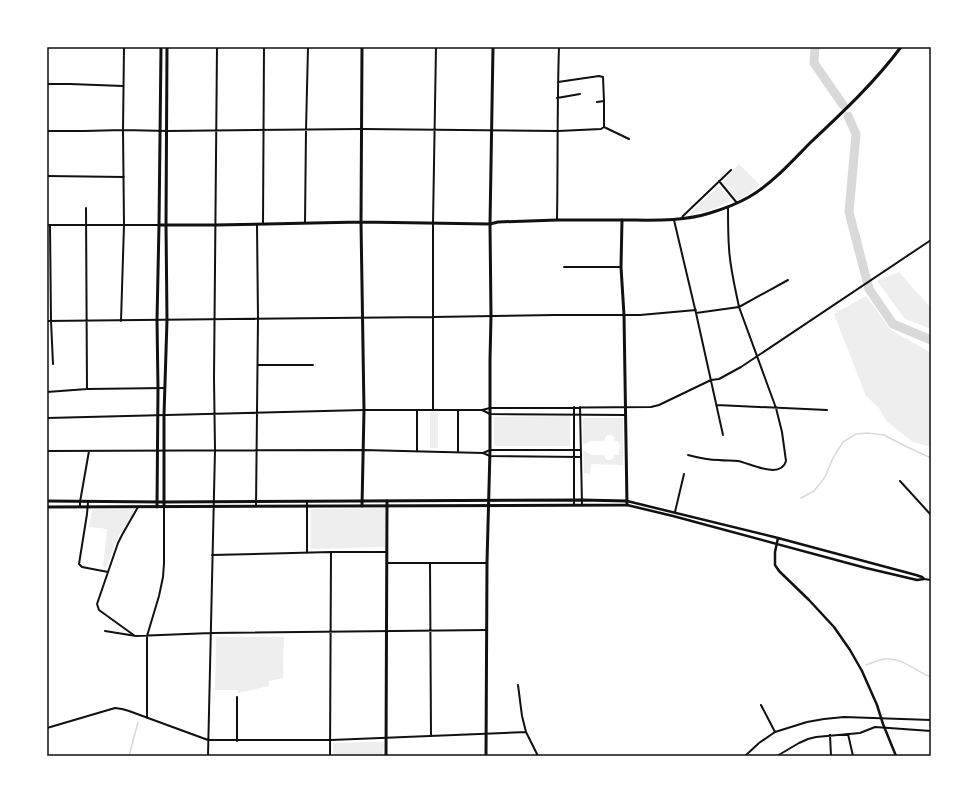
<svg xmlns="http://www.w3.org/2000/svg" width="978" height="803" viewBox="0 0 978 803" font-family="'Source Sans 3',sans-serif">
<style>
.green{fill:#eee}
.lines{fill:none;stroke-linecap:round;stroke-linejoin:round}
.stream{stroke:#d9d9d9;stroke-width:1.5}
.river{stroke:#d9d9d9;stroke-width:9}
.minor{stroke:#111;stroke-width:2}
.tertiary{stroke:#111;stroke-width:2.5}
.secondary{stroke:#111;stroke-width:3}
.primary{stroke:#111;stroke-width:3}
.neatline{fill:none;stroke:#111;stroke-width:1.5}
</style>
<rect width="100%" height="100%" fill="#fff"/>
<path class="green" d="M739,164L760,185L748,194L737,200L722,182Z
M719,186L732,201L708,211L689,214Z
M899,272L931,308V329L905,319L877,281Z
M866,296L891,330L928,351L931,357V447L913,442L886,421L879,408L866,396L834,314Z
M430,412H438V448H430Z
M570,416V446H494V417Z
M583,418H623V465L591,464L590,474L584,473L583,450L591,455H605V458L607,460H611L614,458L613,455H619L620,445L618,441H614V438L612,435H607L605,438V441H591L583,445Z
M385,508V547L311,549V509Z
M92,509H133V515L119,535L106,568L103,567L107,529L89,527Z
M216,637H284L283,678L269,681V686L238,693V690H215Z
M384,742L383,756H333V743Z"/>
<g class="lines">
<path class="stream" d="M801,498L814,491L825,477L833,458L843,442L856,434L867,433L884,435L905,446L931,458
M866,665C872,663 878,660 884,659C902,657 915,671 931,677
M129,756L138,722"/>
<path class="river" d="M815,47L814,63L843,105
M848,116L856,134L849,212L869,289L893,324L931,340"/>
<path class="minor" d="M558,82L599,76L603,77L604,101V127
M47,84H70L123,86
M557,98L580,94
M597,102L604,101
M47,131H84L123,130L167,131L362,129L558,131L601,129L604,127L629,139
M47,176L124,177
M719,181L737,203
M86,208L87,389
M682,218L683,216L731,170
M557,220C558,162 557,105 559,47
M674,220L696,313L723,435
M263,223L264,47
M305,223L306,130L308,47
M47,225H159
M50,225L51,321L53,364
M564,267H621
M696,313L739,307L788,280
M47,321L433,317L555,315H640L696,310
M121,321L124,225L123,130L124,47
M258,365H313
M47,392L87,389L165,388
M717,405L827,410
M574,407V505
M580,407L582,505
M417,410V452
M433,410V223L436,47
M482,410L490,414L626,415
M47,418L364,410H482L490,408L651,407L659,405L711,380L719,379L741,367L931,240
M47,451L363,450L483,453L490,456L581,457
M458,452V410
M483,453L490,450H581
M688,455C699,458 709,460 719,460C725,461 732,460 738,461C749,463 781,480 786,461L782,432L776,408L739,307C735,287 730,268 729,248C728,234 728,220 728,207
M900,481L931,515
M88,502L87,514L79,564L82,567L108,572
M256,506L258,318L257,225
M80,507V502L89,451
M675,512L684,474
M307,553V502
M212,555L331,552H387
M387,563H487
M430,563L431,736
M924,579L931,580
M105,631L136,636L211,633L487,630
M135,636L99,610L97,604L118,543L122,535L138,507
M518,685L522,716L526,732L538,756
M761,705L775,732
M147,718V636L159,596L163,577L164,563V507
M47,728L115,708L122,709L129,711L208,740H331L526,732
M848,734L853,756
M830,735L831,756
M237,741V697
M208,756L215,450L214,378L217,47
M330,756L331,552
M745,756L759,743L775,732L807,722L824,719L844,717L931,720
M777,756L799,743L808,739L816,737L860,733L875,727L931,731"/>
<path class="tertiary" d="M627,501L778,538L916,575L922,577L924,579
M627,505L673,516L866,568L917,580L924,579
M778,538L775,552V565L779,571L809,600L834,627L850,650L862,671L877,705L883,724L896,756"/>
<path class="secondary" d="M362,47L361,222L364,410L362,506
M159,225H215L361,222L490,224L498,222L557,220H622
M157,507L158,388L157,320L159,225L161,47
M164,507V415L167,320L166,224L167,47
M386,756L387,501
M486,756L487,563L490,450V360L491,316L490,224L493,47"/>
<path class="primary" d="M47,501L163,502L582,500L627,501
M47,507L627,505L624,315L621,267L622,220C651,220 682,222 710,213C723,209 737,204 749,197C773,183 792,161 811,142C843,112 875,82 901,47"/>
</g>
<rect width="978" height="803" fill="none" stroke="#ffffff" stroke-width="96"/>
<rect x="48" y="48" width="882" height="707" class="neatline"/>
</svg>
